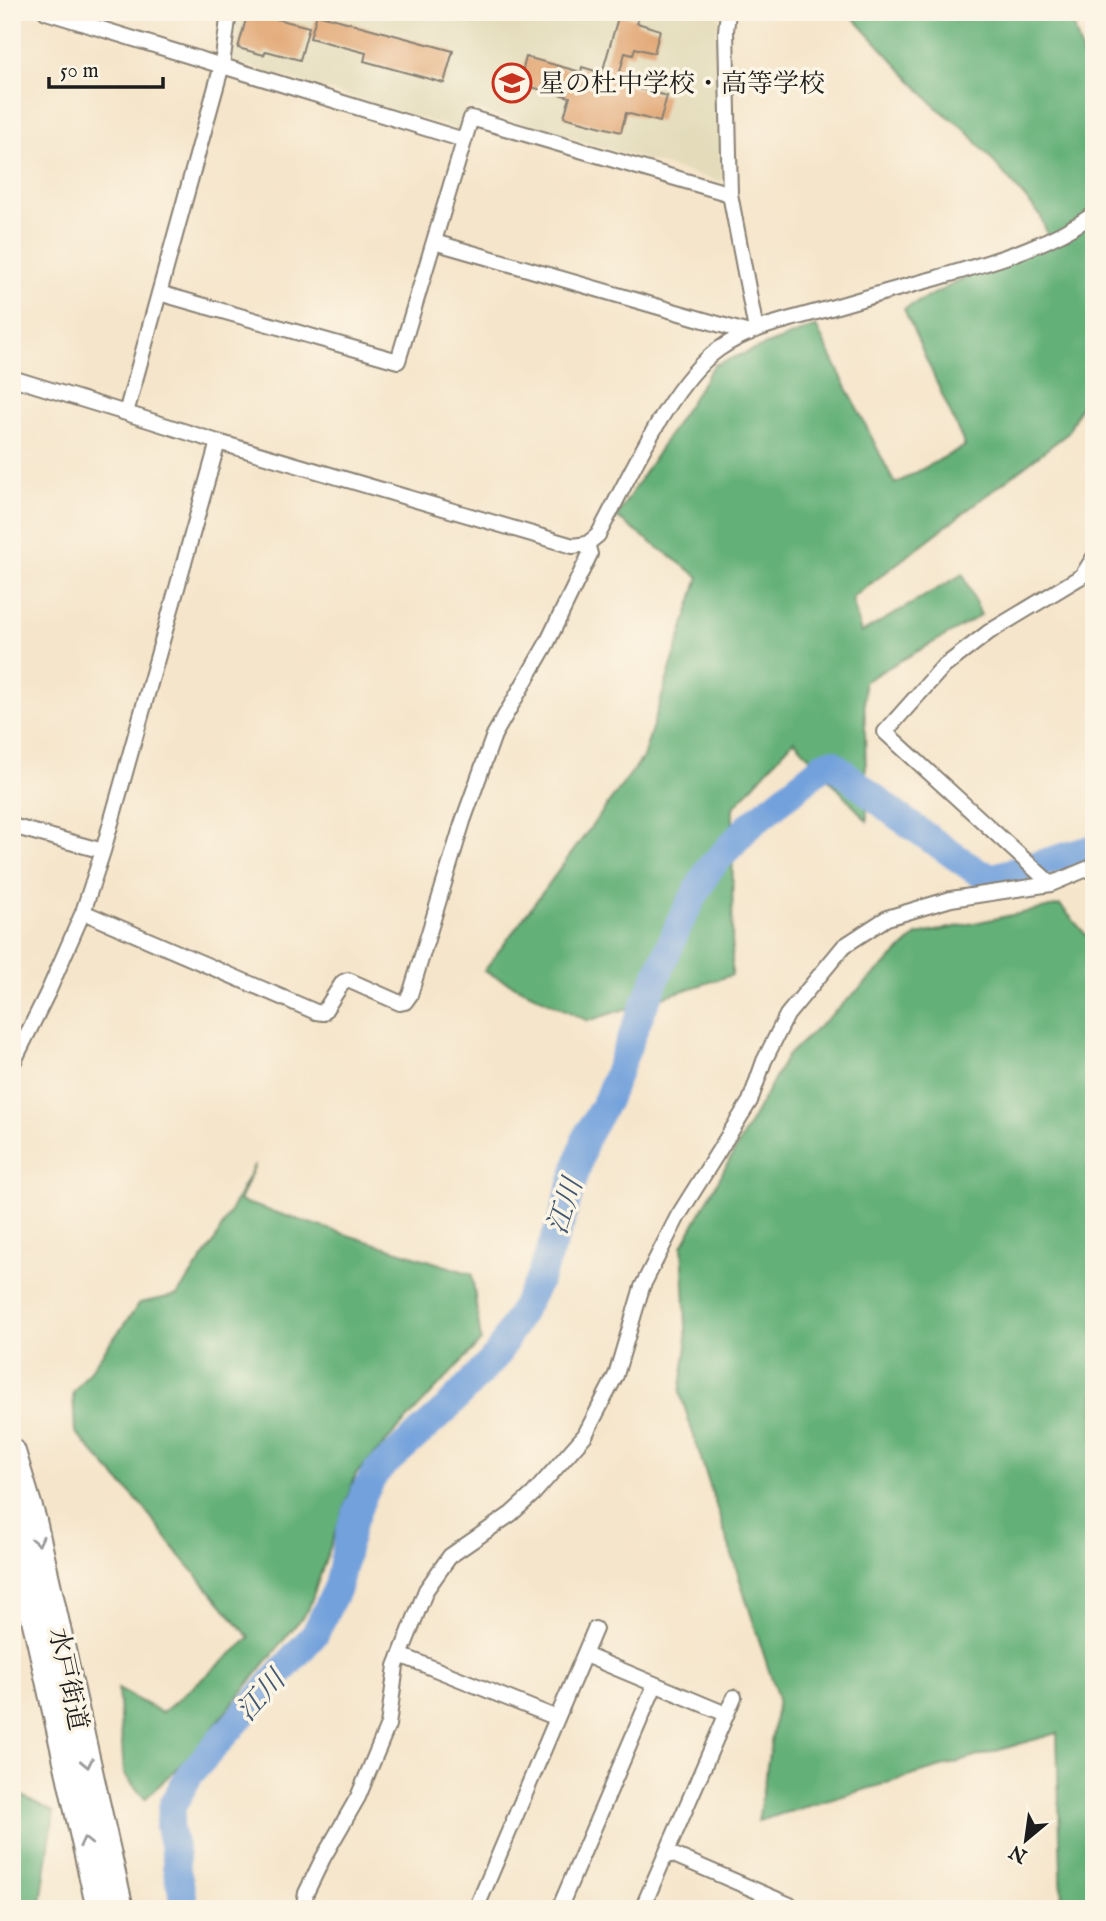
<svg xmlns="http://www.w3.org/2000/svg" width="1106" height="1921" viewBox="0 0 1106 1921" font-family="'IM FELL English','Noto Serif JP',serif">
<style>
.built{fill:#e3dbba}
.forest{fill:#64b078;stroke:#40664a;stroke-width:2}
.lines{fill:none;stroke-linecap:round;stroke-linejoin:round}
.river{stroke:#72a1dc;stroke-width:28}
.building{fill:#df9e67}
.street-casing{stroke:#888073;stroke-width:18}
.highway-casing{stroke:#888073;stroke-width:30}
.street{stroke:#fff;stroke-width:14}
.highway{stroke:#fff;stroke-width:26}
.oneway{stroke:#999}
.labels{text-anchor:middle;stroke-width:7;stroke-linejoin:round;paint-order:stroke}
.poi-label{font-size:26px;fill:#1c1c1c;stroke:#fcf5e5;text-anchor:start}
.street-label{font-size:26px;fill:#1c1c1c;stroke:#fcf5e5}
.water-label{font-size:28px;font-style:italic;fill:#435872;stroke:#fcf5e5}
</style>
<rect width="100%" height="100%" fill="#fcf5e5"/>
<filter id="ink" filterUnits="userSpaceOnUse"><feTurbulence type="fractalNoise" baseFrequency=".0143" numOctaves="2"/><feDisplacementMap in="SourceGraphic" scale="14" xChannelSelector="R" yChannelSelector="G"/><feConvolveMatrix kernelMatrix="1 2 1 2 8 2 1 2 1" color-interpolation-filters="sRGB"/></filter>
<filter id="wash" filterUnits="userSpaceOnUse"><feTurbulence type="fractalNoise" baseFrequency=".00686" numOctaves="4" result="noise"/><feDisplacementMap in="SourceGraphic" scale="28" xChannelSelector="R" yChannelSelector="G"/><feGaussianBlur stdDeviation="1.57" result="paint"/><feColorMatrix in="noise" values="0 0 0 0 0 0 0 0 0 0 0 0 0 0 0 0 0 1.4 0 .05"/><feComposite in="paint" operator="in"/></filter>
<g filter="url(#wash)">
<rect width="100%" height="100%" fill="#f5e5ca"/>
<path class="built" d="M238,12H720L717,33L722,182L466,107L460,130L231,61Z"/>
<path class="forest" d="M848,12H1070L1094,95V376L1068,433L852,598L861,633L963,574L981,615C943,639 902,658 864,682L867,821L794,740L733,808L732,975L588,1021L484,971L643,757L699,577L616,517L714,365L816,326L895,484L965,446L904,309L1048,236L1040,215L966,130L936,107Z
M1060,905L1094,944V1909H1062L1057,1733L758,1821L778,1699L680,1393L687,1346L682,1246L787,1056L917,935Z
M255,1164L239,1201L472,1274L481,1341L356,1474L308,1610L195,1750L145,1799L124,1774L118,1689L162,1713L250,1638L176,1551L144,1508L75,1432L73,1393L140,1303L177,1295L213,1244Z
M12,1794L23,1796L54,1812L40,1909H12Z"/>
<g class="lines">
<path class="river" d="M186,1909L176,1867V1858L169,1826L173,1804L190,1774L315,1634L338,1586L351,1527L364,1493L376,1472L444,1411L497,1355L538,1282L561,1222L586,1137L607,1100L640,1015L681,920L709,869L750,825L816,772L822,765L831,762L896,815L979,873L994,877L1094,848"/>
</g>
<g id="blocks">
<path class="building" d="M248,12L309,27L300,60L266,51L264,55L238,48Z
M317,14L453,51L444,83L364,61L366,53L310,38Z
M619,14L638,19L637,23L660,30L654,53L635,48L633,55L625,53L617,83L667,96L660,122L626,113L621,132L564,117L570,97L519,84L526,57L581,72L582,67L602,73Z"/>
</g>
</g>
<g filter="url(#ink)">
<use href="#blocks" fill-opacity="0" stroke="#888073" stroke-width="2"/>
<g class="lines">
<defs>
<path id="street" d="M46,12L464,140
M728,12L726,31L730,194L756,330
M434,242L749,333
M159,293L398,361L471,118L730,194
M12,378L126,413
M218,442L573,546L587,544L598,535C628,481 669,384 719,349C750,327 789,320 824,310C861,299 899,288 937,278C991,262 1047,247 1094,214
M12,826L103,851
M1051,884L885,732L942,668L989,632L1082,576L1094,557
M83,912L316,1012L323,1013L343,982L348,980L400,1003L405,1002L410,995L463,821L494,735L547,643L590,554L587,544
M12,1065L49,990L83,912L103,851L218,442L126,413L222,65L229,12
M400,1655L557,1718
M585,1655L726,1714
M667,1852L799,1909
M303,1909L306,1893L323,1858L358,1797L388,1725L396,1666L426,1590L450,1556L511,1514L533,1494L585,1435L616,1375L642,1287L678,1216L750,1101L764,1061L787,1015L844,946L887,918L951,899L1051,884L1094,866
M476,1909L595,1629
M559,1909L655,1685
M642,1909L734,1697"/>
<path id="highway" d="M12,1452L33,1521L120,1909
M12,1526L39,1635L100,1909"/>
</defs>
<use href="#street" class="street-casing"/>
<use href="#highway" class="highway-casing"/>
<use href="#street" class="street"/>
<use href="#highway" class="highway"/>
</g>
<defs><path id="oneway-chevron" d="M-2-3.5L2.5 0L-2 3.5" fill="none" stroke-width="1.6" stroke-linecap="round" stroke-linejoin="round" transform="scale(1.75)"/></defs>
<g class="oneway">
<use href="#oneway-chevron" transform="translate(38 1541) rotate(77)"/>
<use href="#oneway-chevron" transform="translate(87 1763) rotate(78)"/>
<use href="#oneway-chevron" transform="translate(85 1842) rotate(-103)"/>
</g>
</g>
<defs>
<symbol id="school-ring" viewBox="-11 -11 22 22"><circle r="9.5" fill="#fcf5e5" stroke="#c8321e" stroke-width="1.5"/><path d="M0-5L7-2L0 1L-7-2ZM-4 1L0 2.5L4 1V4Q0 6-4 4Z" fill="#c8321e"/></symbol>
</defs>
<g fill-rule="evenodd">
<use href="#school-ring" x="490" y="61" width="44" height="44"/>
</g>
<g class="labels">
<g class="poi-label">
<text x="539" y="92">星の杜中学校・高等学校</text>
</g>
<g class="street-label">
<text transform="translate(69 1679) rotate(78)" y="9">水戸街道</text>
</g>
<g class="water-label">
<text transform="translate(564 1206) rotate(-72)" y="10">江川</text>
<text transform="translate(260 1695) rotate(-48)" y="10">江川</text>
</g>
</g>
<rect width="1106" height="1921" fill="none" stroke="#fcf5e5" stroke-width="42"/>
<g transform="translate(1026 1840) rotate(209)" stroke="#fcf5e5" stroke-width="5" paint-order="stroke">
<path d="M0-5L12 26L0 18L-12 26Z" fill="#1c1c1c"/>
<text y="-10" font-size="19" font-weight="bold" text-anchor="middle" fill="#1c1c1c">N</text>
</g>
<path d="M49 77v10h114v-10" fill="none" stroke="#1c1c1c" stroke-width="3.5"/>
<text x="60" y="77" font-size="21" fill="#1c1c1c" stroke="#fcf5e5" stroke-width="5" paint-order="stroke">50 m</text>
</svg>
